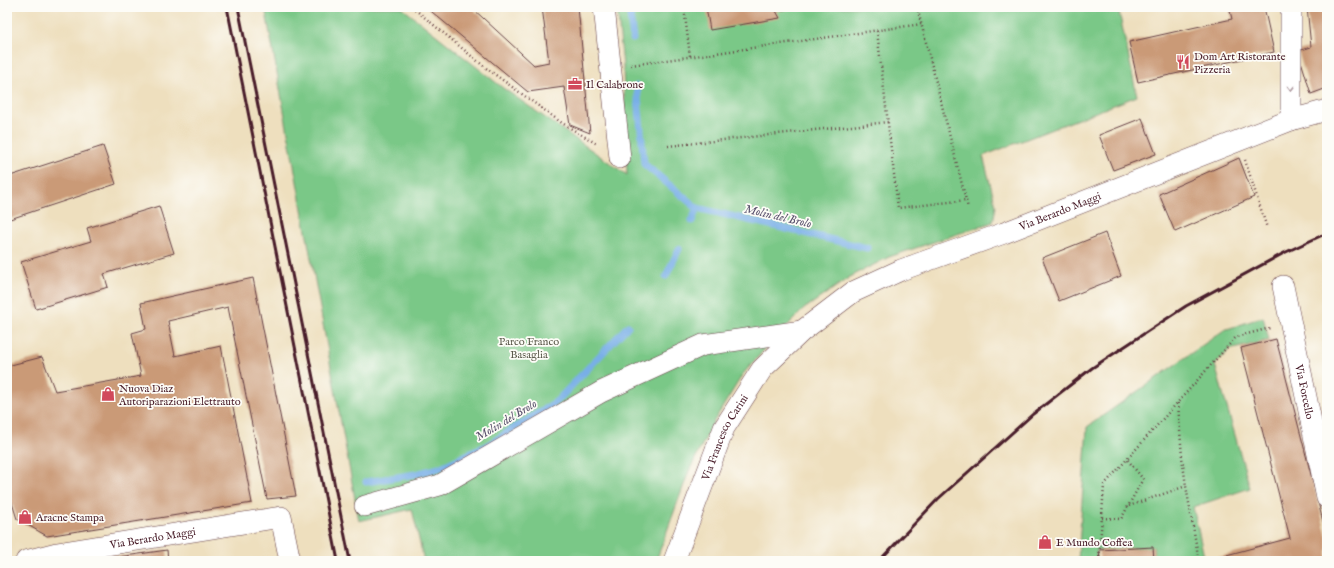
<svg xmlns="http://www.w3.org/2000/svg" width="1334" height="568" viewBox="0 0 1334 568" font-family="'IM FELL English',serif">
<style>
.green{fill:#7ac887;stroke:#627459}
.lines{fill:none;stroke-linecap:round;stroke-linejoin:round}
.stream{stroke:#78afe7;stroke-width:7}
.building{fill:#ca9a77}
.minor-casing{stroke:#633c41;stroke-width:22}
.path{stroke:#633c41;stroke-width:2.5;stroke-dasharray:1 3;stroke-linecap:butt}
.minor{stroke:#fff;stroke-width:21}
.rail{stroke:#4a1f2b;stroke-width:3}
.oneway{stroke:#ae9aa0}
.labels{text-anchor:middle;stroke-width:3.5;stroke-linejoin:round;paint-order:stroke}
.poi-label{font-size:11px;fill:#4a1f2b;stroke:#fdfcf7;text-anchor:start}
.street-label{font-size:11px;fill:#4a1f2b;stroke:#fdfcf7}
.park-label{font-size:11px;fill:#5b5a4b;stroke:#fdfcf7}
.water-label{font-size:12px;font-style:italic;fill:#5a516d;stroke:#fdfcf7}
</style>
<rect width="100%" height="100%" fill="#fdfcf7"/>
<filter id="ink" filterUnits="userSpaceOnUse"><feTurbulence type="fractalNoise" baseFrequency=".025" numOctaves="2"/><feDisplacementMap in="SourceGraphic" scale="8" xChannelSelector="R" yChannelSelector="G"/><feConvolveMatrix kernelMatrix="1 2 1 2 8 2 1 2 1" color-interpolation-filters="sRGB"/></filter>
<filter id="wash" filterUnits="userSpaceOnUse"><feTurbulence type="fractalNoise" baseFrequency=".012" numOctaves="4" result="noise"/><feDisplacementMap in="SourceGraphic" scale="16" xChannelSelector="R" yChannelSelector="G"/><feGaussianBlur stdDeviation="0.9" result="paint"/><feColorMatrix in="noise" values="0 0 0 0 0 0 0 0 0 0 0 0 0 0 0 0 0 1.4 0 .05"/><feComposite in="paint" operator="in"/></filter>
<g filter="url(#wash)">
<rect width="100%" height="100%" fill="#eedfbe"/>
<path class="green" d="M265,7H401L503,88L627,175L623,66L617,7H1118L1137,96L983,156L996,206L993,222L889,257L850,277L804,309L771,342L743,374L714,421L689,471L656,561H424L412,509L359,521Z
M1263,317L1269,340L1229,350L1215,365L1250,488L1193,507L1205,561H1154L1153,547L1097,550L1096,561H1078L1087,427L1224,330Z"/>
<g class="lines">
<path class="stream" d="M629,7L633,39
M637,86L644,164L697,208
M692,221L697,208L867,248
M666,276L679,249
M366,482L416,474L439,468L486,446L557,401L628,326"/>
</g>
<g id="blocks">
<path class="building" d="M426,7H471L534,65L549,62L542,7H578L590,133L570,125L564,87L528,92Z
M706,7H797V8L776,11L780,18L710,30Z
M1229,7H1264L1274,52L1138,82L1129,42L1232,19Z
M1307,7H1327V88L1311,94L1298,51L1311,47Z
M1142,118L1156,154L1113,170L1099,135Z
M103,146L116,184L7,220V177Z
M1239,158L1254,197L1175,232L1159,194Z
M159,206L174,253L104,274L108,287L36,309L21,262L91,241L87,228Z
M1105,233L1121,276L1059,301L1042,258Z
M253,278L296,496L267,499L228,307L168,321L175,356L221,346L252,503L47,536L17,519L7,487V366L42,357L55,391L141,376L132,333L146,329L141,303Z
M1276,339L1327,537V561H1204L1290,538L1241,348Z
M1153,547L1154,561H1099L1100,550Z
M167,550L168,561H97V560Z"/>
</g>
</g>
<g filter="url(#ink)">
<use href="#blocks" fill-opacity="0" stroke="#633c41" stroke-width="1"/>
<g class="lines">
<defs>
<g id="minor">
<path d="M604,7L620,158"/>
<path d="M1291,120V7"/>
<path id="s1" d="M1283,286L1327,498"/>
<path d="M365,506L440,485L601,392L703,345L802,331"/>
<path id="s2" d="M26,561L57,553L281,517L290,561"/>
<path id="s3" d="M674,561L724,428L762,369L802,331L853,292L901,270L1004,233L1291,120L1327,110"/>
</g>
</defs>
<use href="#minor" class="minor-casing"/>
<path class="path" d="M412,7L486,68L562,123L597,144
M684,7L690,56
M917,7L968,208
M877,31L898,208L966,200
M631,65L922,24
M668,146L888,122
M1245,160L1267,228
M1178,403L1182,457L1186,486L1199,561
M1129,506L1186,486
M1102,518L1121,519L1143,479L1127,459
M1325,519L1327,528
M1099,561L1104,485L1236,337L1270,328"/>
<use href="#minor" class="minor"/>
<path class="rail" d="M227,7L338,561
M238,7L350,561
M879,561L938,499L1033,414L1092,368L1186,306L1284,253L1327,233"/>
</g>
<defs><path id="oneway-chevron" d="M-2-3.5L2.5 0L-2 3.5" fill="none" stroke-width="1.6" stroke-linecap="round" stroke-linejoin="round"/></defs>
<use class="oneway" href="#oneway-chevron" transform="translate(1291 88) rotate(90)"/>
</g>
<defs>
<symbol id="restaurant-bare" viewBox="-9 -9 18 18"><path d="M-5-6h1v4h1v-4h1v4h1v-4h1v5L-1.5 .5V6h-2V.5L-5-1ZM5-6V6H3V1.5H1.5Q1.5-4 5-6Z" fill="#d1495b" stroke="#fdfcf7" stroke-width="2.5" paint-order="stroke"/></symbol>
<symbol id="office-bare" viewBox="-9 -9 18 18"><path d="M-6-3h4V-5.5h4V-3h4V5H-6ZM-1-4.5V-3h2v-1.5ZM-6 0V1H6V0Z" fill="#d1495b" stroke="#fdfcf7" stroke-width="2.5" paint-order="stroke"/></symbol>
<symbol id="shop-bare" viewBox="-9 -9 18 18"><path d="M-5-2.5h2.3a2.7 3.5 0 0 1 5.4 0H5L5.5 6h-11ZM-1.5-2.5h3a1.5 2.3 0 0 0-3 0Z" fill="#d1495b" stroke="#fdfcf7" stroke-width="2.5" paint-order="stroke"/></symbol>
</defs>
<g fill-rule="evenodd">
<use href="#restaurant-bare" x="1173" y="52" width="20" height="20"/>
<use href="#office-bare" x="565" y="74" width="20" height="20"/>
<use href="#shop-bare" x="98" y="384" width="20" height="20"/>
<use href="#shop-bare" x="15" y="507" width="20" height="20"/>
<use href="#shop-bare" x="1035" y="532" width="20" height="20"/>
</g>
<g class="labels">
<g class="poi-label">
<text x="1194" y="60">Dom Art Ristorante<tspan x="1194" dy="13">Pizzeria</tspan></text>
<text x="586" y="88">Il Calabrone</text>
<text x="119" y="392">Nuova Diaz<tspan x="119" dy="13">Autoriparazioni Elettrauto</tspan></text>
<text x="36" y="521">Aracne Stampa</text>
<text x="1056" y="546">E Mundo Coffea</text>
</g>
<g class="street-label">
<text dy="4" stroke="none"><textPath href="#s3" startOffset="554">Via Berardo Maggi</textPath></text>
<text dy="4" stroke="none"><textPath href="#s1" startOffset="108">Via Forcello</textPath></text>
<text dy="4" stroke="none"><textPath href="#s3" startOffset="134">Via Francesco Carini</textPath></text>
<text dy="4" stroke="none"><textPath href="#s2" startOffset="129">Via Berardo Maggi</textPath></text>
</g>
<g class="park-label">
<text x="529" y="345">Parco Franco<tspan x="529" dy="13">Basaglia</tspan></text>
</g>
<g class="water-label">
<text transform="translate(778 216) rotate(13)" y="4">Molin del Brolo</text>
<text transform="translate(506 420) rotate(-31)" y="4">Molin del Brolo</text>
</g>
</g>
<rect width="1334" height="568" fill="none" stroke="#fdfcf7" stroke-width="24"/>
</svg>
